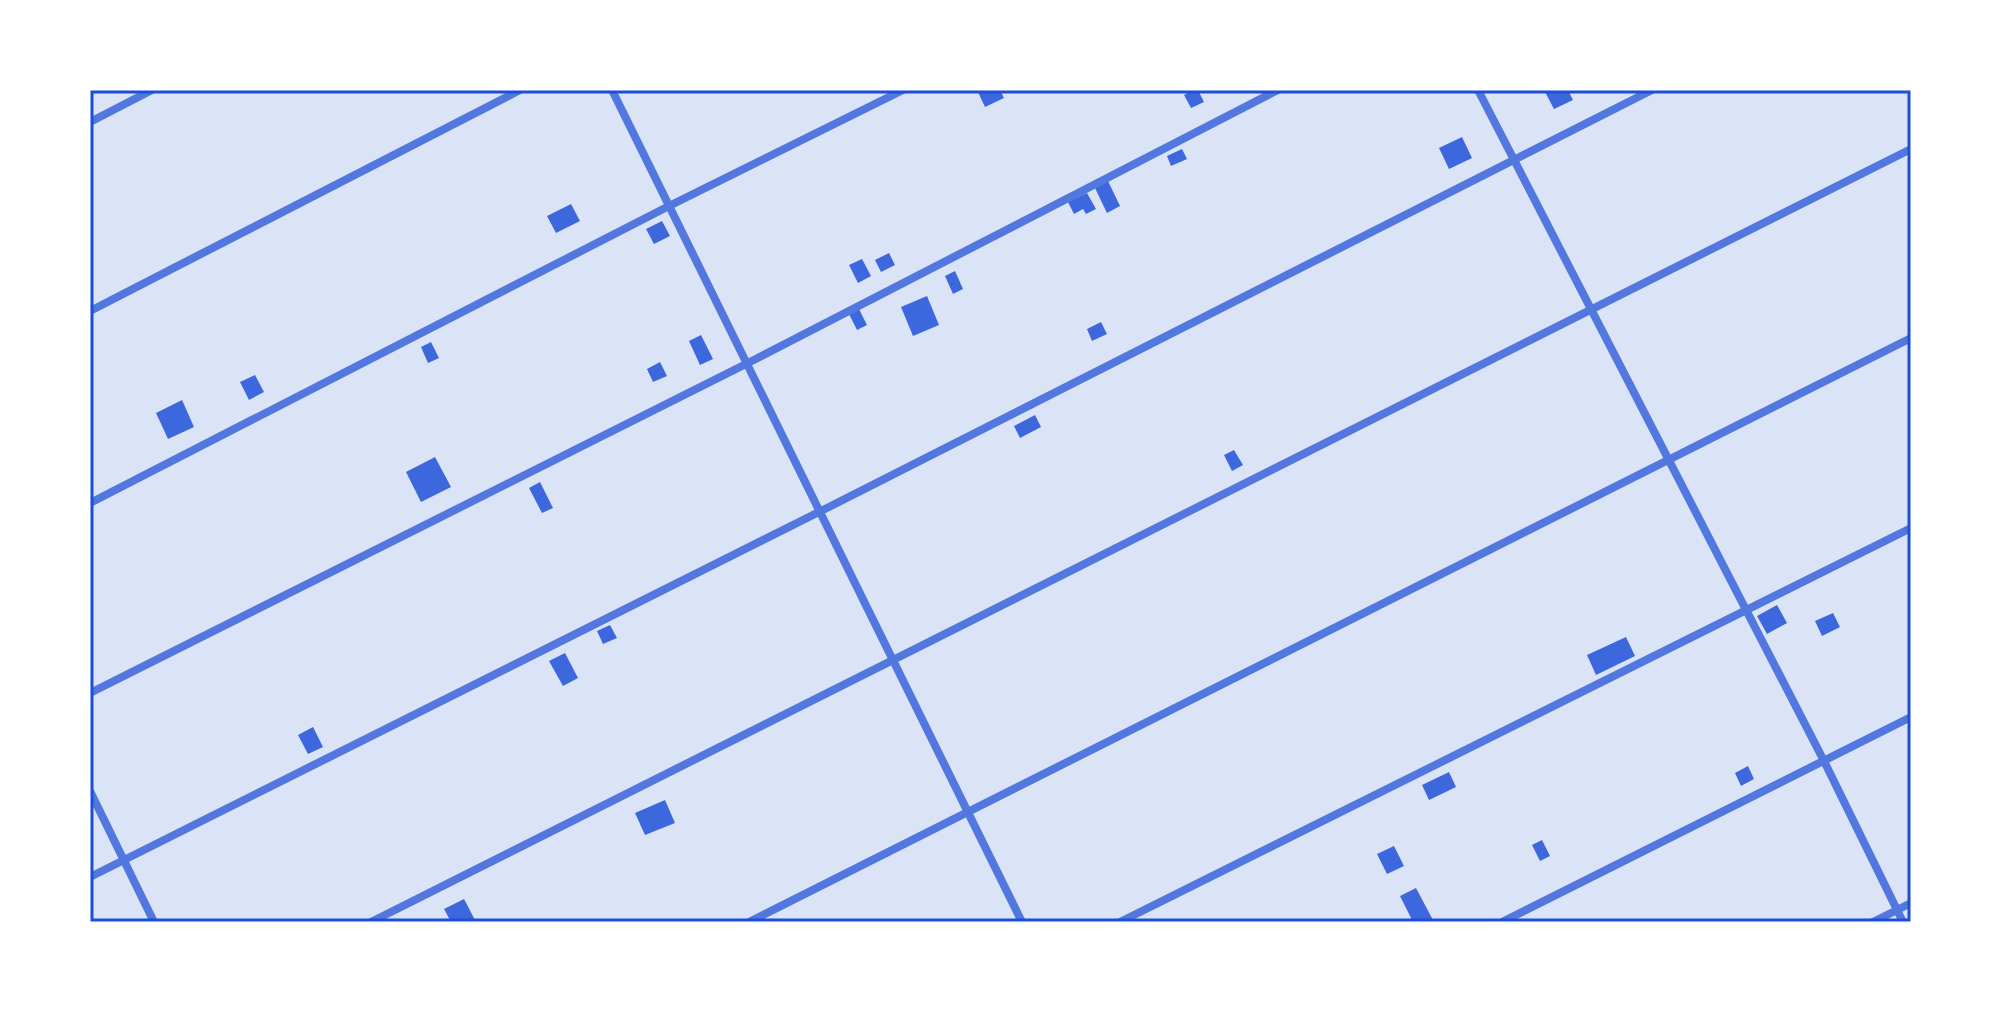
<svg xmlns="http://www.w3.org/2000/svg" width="2001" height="1012" viewBox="0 0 2001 1012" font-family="Barlow,sans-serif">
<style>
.green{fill:#dbe4f7}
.building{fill:#3d67dc}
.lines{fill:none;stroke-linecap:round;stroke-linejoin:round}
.minor{stroke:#5277de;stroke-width:8}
.neatline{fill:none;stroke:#1d4ed8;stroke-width:3}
</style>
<rect width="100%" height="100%" fill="#f2f2f2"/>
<path class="green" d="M90,90H1911V922H90Z"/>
<path class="building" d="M977,90H1000L1004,98L985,107Z
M1194,90H1198L1204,102L1191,108L1184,95Z
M1544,90H1568L1573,100L1554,109Z
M1462,137L1472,158L1449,169L1439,148Z
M1182,149L1187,159L1171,166L1167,156Z
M1107,179L1120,206L1107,213L1094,186Z
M1087,193L1096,209L1086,214L1083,209L1074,214L1068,202Z
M571,204L580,221L556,233L547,216Z
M662,221L670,236L654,244L646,229Z
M889,253L895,265L881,272L875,260Z
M862,259L871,276L858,283L849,265Z
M955,271L963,289L953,294L945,276Z
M927,296L939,325L913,336L901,307Z
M859,309L867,325L857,330L849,314Z
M1101,322L1107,334L1092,341L1087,329Z
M701,335L713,359L700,365L689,341Z
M431,342L439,358L428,363L421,347Z
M660,362L667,376L653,382L647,369Z
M255,375L264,392L249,400L240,382Z
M182,400L194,427L168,439L156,413Z
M1035,415L1041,427L1020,438L1014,426Z
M1234,450L1243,465L1232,471L1224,455Z
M435,457L451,487L421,502L406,472Z
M540,482L553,508L542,513L529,488Z
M1777,605L1787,623L1767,634L1757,616Z
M1833,613L1840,627L1822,636L1815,621Z
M610,625L617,638L603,644L597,631Z
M1626,637L1635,656L1596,675L1587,655Z
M565,653L578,678L563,686L549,661Z
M313,727L323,747L308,754L298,735Z
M1748,766L1754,779L1741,786L1735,773Z
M1449,772L1456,787L1429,800L1422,785Z
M665,800L675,823L645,835L635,813Z
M1542,840L1550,856L1540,861L1532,845Z
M1394,846L1404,866L1387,874L1377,854Z
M1416,888L1434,922H1413L1400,896Z
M464,899L476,922H451L444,909Z"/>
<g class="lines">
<path class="minor" d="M612,90L1022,922
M1478,90L1824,761L1903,922
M90,122L152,90
M90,311L520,90
M90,503L669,206L903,90
M90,693L746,364L1278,90
M90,791L154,922
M90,877L821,511L1652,90
M371,922L1911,149
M749,922L1911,338
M1120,922L1911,528
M1502,922L1911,717
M1873,922L1911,903"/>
</g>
<rect width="2001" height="1012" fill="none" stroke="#ffffff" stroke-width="184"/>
<rect x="92" y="92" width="1817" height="828" class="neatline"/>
</svg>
